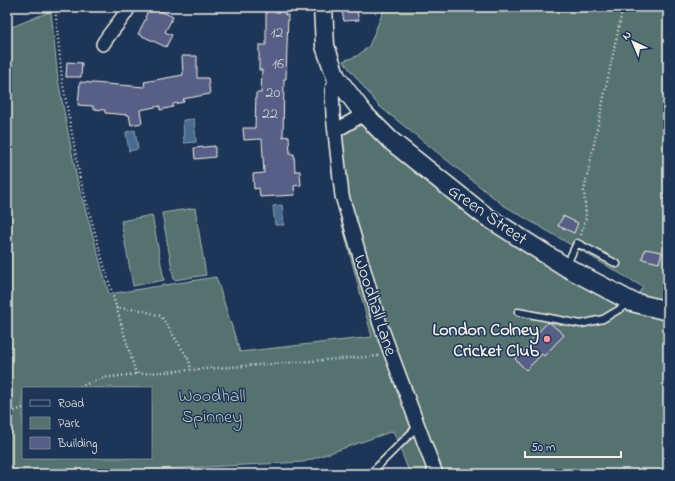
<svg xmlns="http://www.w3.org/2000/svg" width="675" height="481" viewBox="0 0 675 481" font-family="'Indie Flower',sans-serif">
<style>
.green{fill:#547270;stroke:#a4b2ac;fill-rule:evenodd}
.water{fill:#466b8e;stroke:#8ca1b2}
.building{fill:#585f86;stroke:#f4f1e8}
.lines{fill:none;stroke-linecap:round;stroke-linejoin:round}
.lane-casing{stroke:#f4f1e8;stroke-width:9}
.street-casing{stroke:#f4f1e8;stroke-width:16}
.secondary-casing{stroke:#f4f1e8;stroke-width:21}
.path{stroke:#f4f1e8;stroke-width:2.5;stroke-dasharray:1 3;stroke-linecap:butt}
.lane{stroke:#1d3557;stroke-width:6}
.street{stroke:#1d3557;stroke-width:13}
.secondary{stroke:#1d3557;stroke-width:18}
.poi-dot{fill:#ff9aa2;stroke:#1d3557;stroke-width:1.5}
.labels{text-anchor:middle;stroke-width:3;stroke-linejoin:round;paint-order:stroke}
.number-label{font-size:16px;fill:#cdccd0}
.street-label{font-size:18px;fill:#f4f1e8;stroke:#1d3557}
.poi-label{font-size:18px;font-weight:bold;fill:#f4f1e8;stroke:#1d3557;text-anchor:end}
.park-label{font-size:18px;fill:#bcc5be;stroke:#1d3557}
</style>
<rect width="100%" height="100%" fill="#1d3557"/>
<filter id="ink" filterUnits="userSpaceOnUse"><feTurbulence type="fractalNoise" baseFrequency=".025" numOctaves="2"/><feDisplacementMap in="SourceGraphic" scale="8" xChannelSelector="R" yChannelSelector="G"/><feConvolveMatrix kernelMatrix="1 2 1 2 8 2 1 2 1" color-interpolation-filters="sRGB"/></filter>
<g filter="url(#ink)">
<path class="green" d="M385,7H668V311L632,302L643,287L503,205L379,106L343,61L357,56L369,46Z
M51,11L58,80L77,179L109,294L216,277L240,352L372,337L341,221L337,193L339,134L358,120L418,171L668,316V474H410L393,431L304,462L146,470L138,474H7V29ZM23,388H151V458H23Z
M195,208L206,275L174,280L162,213Z
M152,215L164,280L133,286L121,221Z"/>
<path class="water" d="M194,119L196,142L184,143L183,120Z
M135,130L138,149L129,151L126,132Z
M282,205L284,225H275L273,206Z"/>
<path class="building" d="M150,7H153L173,17L165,32L172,35L166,47L138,34L146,18L145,17Z
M266,7H285V15H288L286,79H284L283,137L289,136L290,154H294L295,171H300L301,185L294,186L295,195L260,197L259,188L254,189L253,174L264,173L262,139L244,140L243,128H255L256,93H261L262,70H259V45H266Z
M341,7H356L359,20L344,21Z
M182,56H197V78H208L210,94L183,99L184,102L173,104V107L160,110V106L140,110L142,123L131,125L129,115L105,113V110L93,109V106L78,105L80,82L145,87L144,82L183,75Z
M67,62L82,63L81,77H66Z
M215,146V157L195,159L194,148Z
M563,216L578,223L574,233L558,226Z
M645,249L662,252L659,263L642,259Z
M548,322L550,323L564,335L544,356L542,354L526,370L515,359L531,344L529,342Z"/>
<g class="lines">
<defs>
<path id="lane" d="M566,266L577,243L617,264
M518,312L581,324L603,319L630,303
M370,474L418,426"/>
<path id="street" d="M103,44C111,30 122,21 129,7
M336,77L332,90L333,115L342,196L380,324L436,474
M335,131L364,114"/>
<path id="secondary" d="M323,7L325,46L336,77L364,114L390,140L484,215L566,267L632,302L668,311"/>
</defs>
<use href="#lane" class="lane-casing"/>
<use href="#street" class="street-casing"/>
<use href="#secondary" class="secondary-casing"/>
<path class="path" d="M55,7L62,79L80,178L103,262L136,374
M581,235L586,217L584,191L623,7
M116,308L141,310L161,316L189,360L191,370
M76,388L103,378L136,374L379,356
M7,414L23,408"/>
<use href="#lane" class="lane"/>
<use href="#street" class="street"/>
<use href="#secondary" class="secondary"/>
</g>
</g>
<circle class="poi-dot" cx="547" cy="339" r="4"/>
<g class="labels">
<g class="number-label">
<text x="277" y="37">12</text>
<text x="278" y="68">16</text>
<text x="273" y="97">20</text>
<text x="270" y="118">22</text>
</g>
<g class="street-label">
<text transform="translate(488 214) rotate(35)" y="6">Green Street</text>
<text transform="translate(376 305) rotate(72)" y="6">Woodhall Lane</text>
</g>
<g class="poi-label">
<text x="539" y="335">London Colney<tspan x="539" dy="21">Cricket Club</tspan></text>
</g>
<g class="park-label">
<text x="212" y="401">Woodhall<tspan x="212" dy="21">Spinney</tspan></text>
</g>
</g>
<rect width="675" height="481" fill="none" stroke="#1d3557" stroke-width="24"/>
<rect x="12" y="12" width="651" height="457" fill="none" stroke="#f4f1e8" stroke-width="1.5" filter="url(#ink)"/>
<rect x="22" y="387" width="130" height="72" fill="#1d3557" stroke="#738091"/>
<rect x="30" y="400" width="20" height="6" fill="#1d3557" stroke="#738091"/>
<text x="58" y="407" font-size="12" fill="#f4f1e8">Road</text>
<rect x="30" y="417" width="20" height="12" fill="#547270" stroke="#738091"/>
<text x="58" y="427" font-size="12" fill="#f4f1e8">Park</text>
<rect x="30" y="437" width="20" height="12" fill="#585f86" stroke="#738091"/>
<text x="58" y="447" font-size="12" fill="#f4f1e8">Building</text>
<g transform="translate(633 42) rotate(316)" stroke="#1d3557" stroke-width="3" paint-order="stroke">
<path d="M0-3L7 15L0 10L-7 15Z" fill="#f4f1e8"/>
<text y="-6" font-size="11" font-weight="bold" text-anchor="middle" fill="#f4f1e8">N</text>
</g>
<path d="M525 451v6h96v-6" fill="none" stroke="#f4f1e8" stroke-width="2"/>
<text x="531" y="451" font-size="12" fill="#f4f1e8" stroke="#1d3557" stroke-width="3" paint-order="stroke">50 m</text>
</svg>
